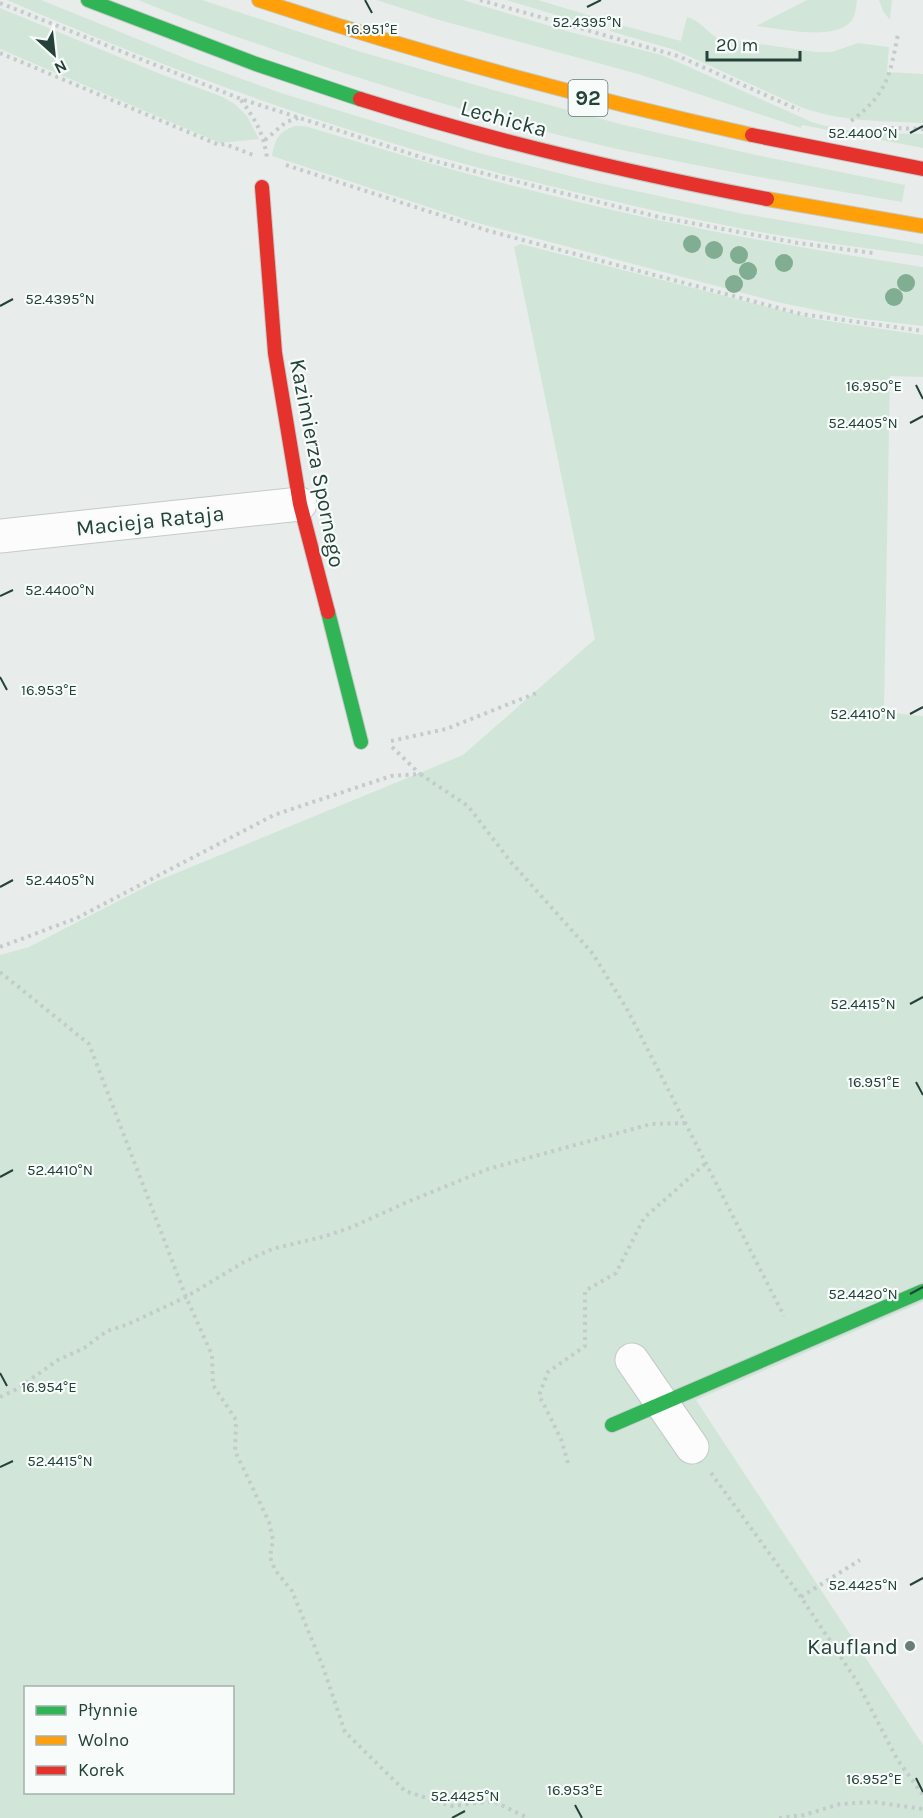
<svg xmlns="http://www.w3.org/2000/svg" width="923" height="1818" viewBox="0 0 923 1818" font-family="Karla,sans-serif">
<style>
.green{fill:#d1e6d8;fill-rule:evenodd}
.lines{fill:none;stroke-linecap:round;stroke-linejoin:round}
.street-casing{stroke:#c5cac8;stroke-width:35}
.fast-casing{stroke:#c3cbc8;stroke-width:16}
.slow-casing{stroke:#c3cbc8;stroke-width:16}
.jam-casing{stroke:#c3cbc8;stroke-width:16}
.path{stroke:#c3ccca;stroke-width:4;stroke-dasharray:3 4.5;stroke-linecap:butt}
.street{stroke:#fcfcfc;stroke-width:33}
.fast{stroke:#30b455;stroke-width:14}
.slow{stroke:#ff9f0a;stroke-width:14}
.jam{stroke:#e5322d;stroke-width:14}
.tree{fill:#81ae93}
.ticks{fill:none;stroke:#24423a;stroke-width:2}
.poi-dot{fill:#697e78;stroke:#f7fbf9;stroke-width:2}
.labels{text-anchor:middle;stroke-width:4.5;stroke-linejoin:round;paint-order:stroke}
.shield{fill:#f7fbf9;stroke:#637a73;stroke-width:1.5}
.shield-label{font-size:21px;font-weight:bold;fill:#24423a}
.street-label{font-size:22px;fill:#24423a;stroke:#f7fbf9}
.poi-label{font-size:22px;fill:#24423a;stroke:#f7fbf9;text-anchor:end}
.ticks-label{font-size:15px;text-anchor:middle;fill:#24423a;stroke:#f7fbf9;stroke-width:4.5;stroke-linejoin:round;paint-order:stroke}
</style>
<rect width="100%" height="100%" fill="#e8edeb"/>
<path class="green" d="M7,0H41L192,61L281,93L475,152L594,182L673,199L744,214L923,244V256C896,252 869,249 842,245C732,230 622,204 514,177C340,133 171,71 7,0Z
M138,0H202L358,51L493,90L624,125L756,155L905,185L902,202C807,186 712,169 617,149C503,123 389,89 278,51C231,35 184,19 138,0Z
M376,0H463L570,32L662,55L812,122C850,134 884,133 923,134V148L802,125L801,128L638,74L439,20Z
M506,0H538L601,19L599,28Z
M807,0H857C856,9 855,20 847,25C827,40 779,28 756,26Z
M879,0H892L890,20L883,11Z
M0,8L158,73L223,97L236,105L247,116L259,139L220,143L0,49Z
M687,17C701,21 706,31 717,38L816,52H832L858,43L889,47L887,72L923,74V123C879,121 845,122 803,108L675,50L610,31L613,23L681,41Z
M295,126H305C389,151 473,177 558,197C678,227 800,248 923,267V326L855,318L777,302L474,222L272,156C275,139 279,131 295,126Z
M521,244L815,319L923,335V377L890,376L884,712L923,716V1302L696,1400L923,1745V1818H0V955L29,947L157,881L463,755L595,639L514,247ZM26,1688H232V1792H26Z"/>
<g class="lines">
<defs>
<path id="street" d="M0,536L300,504
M632,1360L692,1447"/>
<path id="fast" d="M88,0L256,64L360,99
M328,612L361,742
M612,1425L923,1291"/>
<path id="slow" d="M259,0C421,54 585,98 752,135
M767,199L923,226"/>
<path id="jam" d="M360,99C493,141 630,173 767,199
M752,135L923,169
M262,187L275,353L300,504L328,612"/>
</defs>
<use href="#street" class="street-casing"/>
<use href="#fast" class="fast-casing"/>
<use href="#slow" class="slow-casing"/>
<use href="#jam" class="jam-casing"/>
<path class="path" d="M480,0L678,56L799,110
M0,3L241,99L430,160L659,217L798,243L873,253
M0,53L219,145L225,144L253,155
M241,100C255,119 264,134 267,158
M851,121C887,94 890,76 898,34
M891,128L923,129
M265,140L286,122L298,118
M286,165L489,231L801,314L923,331
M391,741L446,729L539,692
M392,747L420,774
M0,947L77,918L274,815L391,776L420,774L468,806L510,861L593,954L628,1011L784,1316
M0,972L89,1044L186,1297L212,1355L213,1385L236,1420L235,1451L269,1522L273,1540L270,1557L275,1570L292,1591L323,1667L345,1732L405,1791L452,1806L493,1801L528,1818
M0,1397L17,1389L58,1360L84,1348L107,1331L126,1325L186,1297L244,1262L272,1249L326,1236L352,1227L405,1203L488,1169L651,1124L685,1123
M568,1463L561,1439L539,1395L548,1372L585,1346V1291L616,1273L644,1218L705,1164
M711,1473L801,1597L856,1680L897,1759L923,1795
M801,1597L860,1560
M779,1818L804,1815L840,1804L874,1802L923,1809"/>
<use href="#street" class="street"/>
<use href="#fast" class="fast"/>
<use href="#slow" class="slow"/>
<use href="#jam" class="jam"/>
</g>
<g class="tree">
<circle cx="692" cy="244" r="9"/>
<circle cx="714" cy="250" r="9"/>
<circle cx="739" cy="255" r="9"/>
<circle cx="784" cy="263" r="9"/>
<circle cx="748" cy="271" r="9"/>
<circle cx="906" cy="283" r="9"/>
<circle cx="734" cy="284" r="9"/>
<circle cx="894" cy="297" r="9"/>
</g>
<path class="ticks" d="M365,0L372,13M587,7L601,0M910,133L923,126M0,306L13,299M916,385L923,399M910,423L923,416M0,596L13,590M0,677L7,690M910,714L923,707M0,887L13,880M910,1004L923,997M916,1082L923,1095M0,1177L13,1170M910,1294L923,1287M0,1373L7,1386M0,1467L13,1461M910,1585L923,1578M916,1778L923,1792M575,1805L582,1818M452,1818L465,1811"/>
<circle class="poi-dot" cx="910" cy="1646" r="6"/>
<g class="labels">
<rect class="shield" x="568.5" y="80" width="39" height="36" rx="4.5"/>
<g class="shield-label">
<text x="588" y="105">92</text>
</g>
<g class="street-label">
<text transform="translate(504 118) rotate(15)" y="8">Lechicka</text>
<text transform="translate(318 463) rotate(79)" y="8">Kazimierza Spornego</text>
<text transform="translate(150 520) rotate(-6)" y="8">Macieja Rataja</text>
</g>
<g class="poi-label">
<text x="898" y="1654">Kaufland</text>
</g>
</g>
<g class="ticks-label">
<text x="587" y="27">52.4395°N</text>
<text x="372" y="34">16.951°E</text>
<text x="863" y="138">52.4400°N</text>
<text x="60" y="304">52.4395°N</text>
<text x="874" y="391">16.950°E</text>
<text x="863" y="428">52.4405°N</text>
<text x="60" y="595">52.4400°N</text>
<text x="49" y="695">16.953°E</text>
<text x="863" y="719">52.4410°N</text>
<text x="60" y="885">52.4405°N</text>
<text x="863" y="1009">52.4415°N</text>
<text x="874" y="1087">16.951°E</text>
<text x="60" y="1175">52.4410°N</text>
<text x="863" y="1299">52.4420°N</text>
<text x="49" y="1392">16.954°E</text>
<text x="60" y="1466">52.4415°N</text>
<text x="863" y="1590">52.4425°N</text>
<text x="874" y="1784">16.952°E</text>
<text x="575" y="1795">16.953°E</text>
<text x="465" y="1801">52.4425°N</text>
</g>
<rect x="24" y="1686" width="210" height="108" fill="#f7fbf9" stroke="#a3b1ad" stroke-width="1.5"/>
<rect x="36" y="1706" width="30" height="9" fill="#30b455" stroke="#a3b1ad" stroke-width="1.5"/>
<text x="78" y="1716" font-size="18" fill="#24423a">Płynnie</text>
<rect x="36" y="1736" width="30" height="9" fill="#ff9f0a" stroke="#a3b1ad" stroke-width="1.5"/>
<text x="78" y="1746" font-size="18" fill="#24423a">Wolno</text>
<rect x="36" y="1766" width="30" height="9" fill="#e5322d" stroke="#a3b1ad" stroke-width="1.5"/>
<text x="78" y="1776" font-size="18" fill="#24423a">Korek</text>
<g transform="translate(54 54) rotate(153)" stroke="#f7fbf9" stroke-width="4.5" paint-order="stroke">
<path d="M0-4.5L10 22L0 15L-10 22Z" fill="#24423a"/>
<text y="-9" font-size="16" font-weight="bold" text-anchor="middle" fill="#24423a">N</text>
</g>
<path d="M707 51v9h93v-9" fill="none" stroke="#24423a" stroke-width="3"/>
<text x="716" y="51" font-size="18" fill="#24423a" stroke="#f7fbf9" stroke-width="4.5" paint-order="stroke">20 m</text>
</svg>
